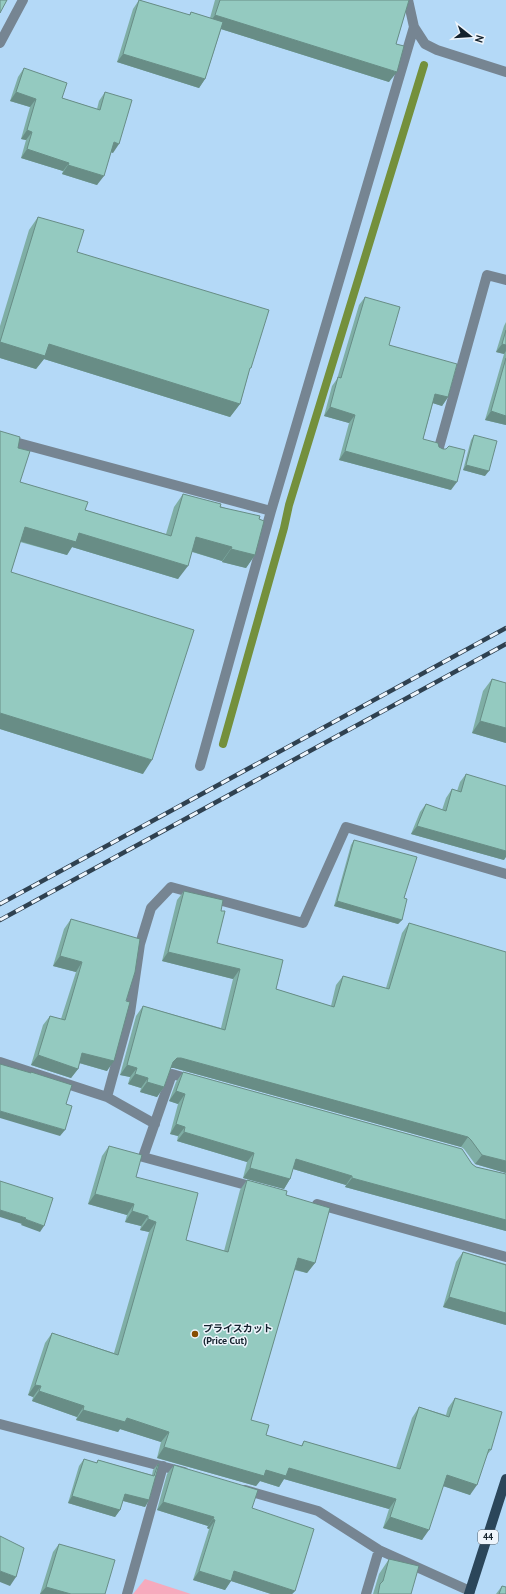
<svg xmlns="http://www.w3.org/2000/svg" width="506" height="1594" viewBox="0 0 506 1594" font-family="'PT Sans','Noto Sans JP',sans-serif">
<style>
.green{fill:#f6aabd}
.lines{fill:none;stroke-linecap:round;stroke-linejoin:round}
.stream{stroke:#74903c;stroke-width:8}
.street{stroke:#768592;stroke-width:10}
.primary{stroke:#2b465a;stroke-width:10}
.rail-casing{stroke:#2f4150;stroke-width:4.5}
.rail{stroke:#eef5fc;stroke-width:3;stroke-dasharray:9;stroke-linecap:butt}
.wall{fill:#7faea5}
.shaded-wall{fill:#688d86}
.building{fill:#94cac0;stroke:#688d86}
.poi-dot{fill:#864c00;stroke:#eef5fc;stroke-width:1.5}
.labels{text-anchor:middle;stroke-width:3;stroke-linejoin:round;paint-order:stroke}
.shield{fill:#eef5fc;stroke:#55616a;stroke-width:1}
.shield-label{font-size:9px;font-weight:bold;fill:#13212c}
.poi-label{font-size:10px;font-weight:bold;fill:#13212c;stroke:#eef5fc;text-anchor:start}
</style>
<rect width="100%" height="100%" fill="#b4d9f7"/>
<path class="green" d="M145,1579L191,1594H133Z"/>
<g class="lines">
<path class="stream" d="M223,744L284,528L289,505L424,65"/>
<path class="street" d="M414,27L425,44L437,50L506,72
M0,43L23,0
M0,438L271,511
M438,451L487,275L506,280
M200,766L271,511L414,27L408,0
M0,1062L107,1097L155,1124
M193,1080L172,1074L143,1157L257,1188
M107,1097L130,1013L140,944L151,908L171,887L303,923L346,827L506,874
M317,1204L506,1257
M0,1424L184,1472
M245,1490L318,1511L379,1550L470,1591
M127,1594L163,1466
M366,1594L379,1550"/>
<path class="primary" d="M469,1594L506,1479"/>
<defs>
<path id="rail" d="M0,904L506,628
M0,920L506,644"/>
</defs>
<use href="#rail" class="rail-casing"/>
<use href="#rail" class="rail"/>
</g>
<path class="wall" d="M139,0L189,15L191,12L210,18L215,0H409L396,44L389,82L221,29L205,79L199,88L117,62L133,9Z
M24,68L62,98L97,109L99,101L105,92L113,153L111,152L97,185L62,174L63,171L21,158L26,140L21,139L30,107L10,101L18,77Z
M38,217L77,252L249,372L240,404L230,417L44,359L36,369L0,358V326L29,230Z
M365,297L389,345L448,397L442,406L433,403L423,439L451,490L339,460L349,423L324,416L332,386L337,379L359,305Z
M506,322V425L485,420L504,354L496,352L504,326Z
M474,435L485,476L463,470L471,440Z
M18,448L20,482L85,510L166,534L174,507L183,494L259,519L255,555L246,568L222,562V561L192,552L178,579L72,547L67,555L20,542L11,572L143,774L0,729Z
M492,679L506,683V743L472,733L483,691Z
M466,774L504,860L411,834L420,812L426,804L442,810L446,798L452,789L457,791L460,782Z
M354,840L404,898L402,920L398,924L334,906L351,845Z
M184,891L221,911L217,943L276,989L331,1006L336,985L343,976L386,988L402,933L409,923L506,1173L475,1164L464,1149L461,1147L174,1068H171L164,1087L157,1097L140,1092L141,1088L128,1084L130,1077L120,1075L136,1016L143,1006L221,1028L233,979L162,961L177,900Z
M71,919L126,1001L107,1071L79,1063L78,1069L71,1078L31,1065L43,1025L50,1016L61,1019L76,972L53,966L64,929Z
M183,1072L472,1164L476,1167L506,1174V1231L345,1187L346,1185L293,1169L290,1179L284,1189L243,1178L247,1162L177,1141L178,1136L170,1134L178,1104L169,1101L176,1082Z
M109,1146L136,1177L186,1240L224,1251L240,1190L247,1180L286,1195L315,1263L307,1273L294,1270L251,1420L266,1435L301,1446L304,1441L396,1468L412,1418L419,1407L446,1415L448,1408L455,1398L491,1450L487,1455L470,1495L443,1486L422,1540L383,1528L389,1509L284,1479L279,1487L260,1481L256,1486L157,1458L161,1442L120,1429L118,1432L76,1420L77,1417L32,1401L33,1397L28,1395L45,1343L52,1333L114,1353L149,1232L140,1230L141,1226L125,1222L127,1215L88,1204L102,1156Z
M463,1252L506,1264V1263V1325L443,1307L456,1262Z
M84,1459L96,1463L98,1460L152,1475L153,1470L158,1464L149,1500L145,1507L123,1501L120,1510L115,1517L68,1503L79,1466Z
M174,1465L252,1508L295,1591L292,1594H271L231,1581L225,1590L193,1580L209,1529L207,1528L208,1526L157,1510L167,1474Z
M59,1544L105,1594H40L53,1552Z
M389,1559L411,1594H373L379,1574Z
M502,1586L506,1594H496Z"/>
<path class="shaded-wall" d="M215,15L397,72L389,82L208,25Z
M123,54L205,79L199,88L117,62Z
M16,92L36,99L30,107L10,101Z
M27,130L32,132L26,140L21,139Z
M114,142L119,144L113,153L108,151Z
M27,149L69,163L63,171L21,158Z
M68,165L104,176L97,185L62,174Z
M0,342L49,344L240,404L230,417L44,359L36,369L0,358Z
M502,344L506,345V351L504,354L496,352Z
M435,394L448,397L442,406L429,402Z
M330,407L355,415L349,423L324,416Z
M491,411L506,416V425L485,420Z
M345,451L457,482L451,490L339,460Z
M466,465L489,471L485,476L463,470Z
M25,527L79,533L188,566L178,579L72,547L67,555L16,540Z
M196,537L232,547L222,561L187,550Z
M231,549L255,555L246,568L222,562Z
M0,713L152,760L143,774L0,729Z
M480,721L506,728V743L472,733Z
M417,826L506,851V857L504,860L411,834Z
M337,901L402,920L398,924L334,906Z
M168,952L240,969L233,979L162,961Z
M60,956L82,962L76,972L53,966Z
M82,1053L114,1061L107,1071L76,1062Z
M38,1055L78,1069L71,1078L31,1065Z
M177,1058H181L468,1137L461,1147L174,1068H170L173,1062Z
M127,1065L137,1068L130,1077L120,1075Z
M135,1074L148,1078L141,1088L128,1084Z
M147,1082L164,1087L157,1097L140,1092Z
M176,1091L185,1094L178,1104L169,1101Z
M0,1111L65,1130L60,1136L0,1118Z
M176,1124L185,1127L178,1136L170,1134Z
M184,1132L254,1153L247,1162L177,1141Z
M482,1155L506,1161V1173L475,1164Z
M296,1159L352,1176L346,1185L290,1168Z
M250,1168L290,1179L284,1189L243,1178Z
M352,1178L506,1220V1231L345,1187Z
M95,1194L134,1204L127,1215L88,1204Z
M0,1210L26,1218L22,1224L0,1217Z
M132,1211L148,1216L141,1226L125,1222Z
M25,1219L44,1226L40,1232L21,1225Z
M148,1219L156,1222L149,1232L140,1230Z
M298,1258L315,1263L307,1273L290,1268Z
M449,1297L506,1313V1325L443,1307Z
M35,1385L41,1386L33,1397L28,1395Z
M39,1391L84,1406L77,1417L32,1401Z
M83,1410L127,1418L169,1432L161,1442L120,1429L118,1432L76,1420Z
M164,1447L266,1470L289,1468L396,1499L389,1509L284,1479L279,1487L260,1481L256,1486L157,1458Z
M447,1475L477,1485L470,1495L440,1485Z
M125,1494L149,1500L145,1507L120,1500Z
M72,1496L120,1510L115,1517L68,1503Z
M163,1502L214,1517L208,1526L157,1510Z
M390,1517L429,1530L422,1540L383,1528Z
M213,1519L215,1520L209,1529L207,1528Z
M0,1571L16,1577L10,1586L0,1582Z
M199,1571L231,1581L225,1590L193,1580Z
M234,1571L295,1591L292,1594H271L228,1580Z
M46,1587L71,1594H40Z"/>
<path class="building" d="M0,0H7L0,13Z
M139,0L190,15L191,12L223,22L205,79L123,54Z
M220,0H409L396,44L404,46L397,72L215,15Z
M24,68L67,83L62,98L100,110L105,92L132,100L119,144L114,142L104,176L68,165L69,163L27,149L32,132L27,130L36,99L16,92Z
M38,217L84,230L77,252L269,310L251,368H250L240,404L49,344L45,356L0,342Z
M365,297L400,307L389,345L457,364L448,397L435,394L423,439L438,443L439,447L443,449H446L449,446L465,450L457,482L345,451L355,415L330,407L338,377L341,378Z
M506,330V345L502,344Z
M506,358V416L491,411Z
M0,431L20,437L18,448L30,451L20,482L88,502L85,510L171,536L183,494L221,504L220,507L260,516L259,519L264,521L255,555L231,549L232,547L196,537L188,566L79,533L76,542L25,527L11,572L194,630L152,760L0,713Z
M474,435L497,441L489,471L466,465Z
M492,679L506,683V728L480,721Z
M466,774L506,786V851L417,826L426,804L446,811L452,789L461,792Z
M354,840L417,857L404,898L407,899L402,920L337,901Z
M184,891L223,900L221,911H225L217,943L283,960L276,989L334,1007L343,976L389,989L409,923L506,952V1161L482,1155L471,1140L468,1137L181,1058H177L173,1062L164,1087L147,1082L148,1078L135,1074L137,1068L127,1065L143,1006L225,1030L240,969L168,952Z
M71,919L140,939L135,972L126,1001L130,1002L114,1061L82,1053L78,1069L38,1055L50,1016L65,1020L82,962L60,956Z
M0,1064L31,1073V1072L72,1085L66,1104L72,1106L65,1130L0,1111Z
M183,1072L462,1149L472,1164L476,1167L506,1174V1220L352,1178V1176L296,1159L290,1179L250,1168L254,1153L184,1132L185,1127L176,1124L185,1094L176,1091Z
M109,1146L142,1155L136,1177L198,1193L186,1240L228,1252L247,1180L287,1191L286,1195L330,1208L315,1263L298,1258L251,1420L269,1425L266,1435L302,1446L304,1441L400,1469L419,1407L449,1417L455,1398L502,1412L491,1450L489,1449L477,1485L447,1475L429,1530L390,1517L396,1499L289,1468L286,1476L266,1470L264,1476L164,1447L169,1432L127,1418L125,1422L83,1410L84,1406L39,1391L41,1386L35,1385L52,1333L118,1355L156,1222L148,1219V1216L132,1211L134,1204L95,1194Z
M0,1181L53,1198L44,1226L25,1219L26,1218L0,1210Z
M463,1252L506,1265V1313L449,1297Z
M84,1459L97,1463L98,1460L154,1476L158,1464H159L149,1500L125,1494L120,1510L72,1496Z
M174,1465L258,1490L252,1508L314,1529L295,1591L234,1571L231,1581L199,1571L215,1520L213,1519L214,1517L163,1502Z
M0,1536L24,1548L16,1577L0,1571Z
M59,1544L115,1560L105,1594H71L46,1587Z
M389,1559L419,1566L411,1594H378L380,1584L383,1581Z
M502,1586L506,1587V1594H499Z"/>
<circle class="poi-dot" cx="195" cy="1334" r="4"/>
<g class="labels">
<rect class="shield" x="478" y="1530" width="20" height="14" rx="3"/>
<g class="shield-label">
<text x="488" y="1540">44</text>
</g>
<g class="poi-label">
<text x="203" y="1332">プライスカット<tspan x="203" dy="12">(Price Cut)</tspan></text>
</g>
</g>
<g transform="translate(470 36) rotate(107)" stroke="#eef5fc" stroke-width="3" paint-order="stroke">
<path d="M0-3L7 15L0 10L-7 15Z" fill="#13212c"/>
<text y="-6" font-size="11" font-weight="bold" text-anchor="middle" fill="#13212c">N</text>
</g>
</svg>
